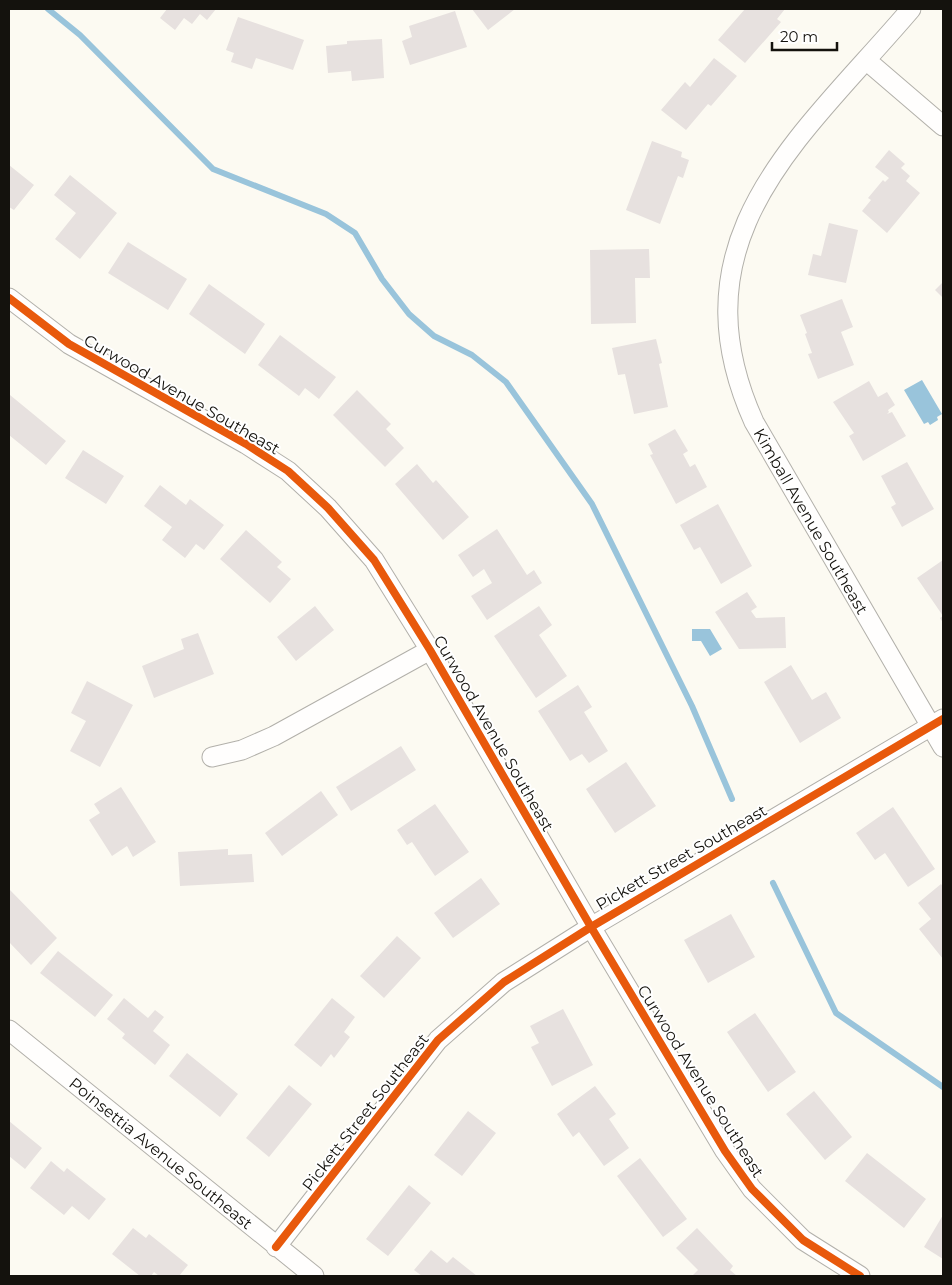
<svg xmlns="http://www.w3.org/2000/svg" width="952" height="1285" viewBox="0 0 952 1285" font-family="Montserrat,sans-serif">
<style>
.water{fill:#99c4db}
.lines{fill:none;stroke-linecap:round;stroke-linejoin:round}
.stream{stroke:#99c4db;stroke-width:6}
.building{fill:#e7e1df}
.street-casing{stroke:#b2b0aa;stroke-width:21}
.street{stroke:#fffefd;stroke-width:19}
.cycleway-casing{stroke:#fff;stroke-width:11}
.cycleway{stroke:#e8590c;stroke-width:8}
.labels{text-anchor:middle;stroke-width:4;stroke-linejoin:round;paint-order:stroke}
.street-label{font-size:16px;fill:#14120d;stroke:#fff}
</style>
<rect width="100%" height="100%" fill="#fcfaf2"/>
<path class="water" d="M922,380L942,414L937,417L938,420L930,425L928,422L924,424L904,390Z
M692,629H710L722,649L710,656L701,641H692Z"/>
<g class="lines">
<path class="stream" d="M48,9L80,35L213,169L326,214L355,233L382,279L409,314L434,336L472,355L506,382L592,504L692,706L732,799
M773,883L836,1013L943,1087"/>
</g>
<path class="building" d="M167,9H216L207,20L200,14L192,24L184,18L175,30L160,18Z
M472,9H515L488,30Z
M745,9H785L777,19L781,22L745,63L718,40Z
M455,11L467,47L410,65L402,41L412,37L409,26Z
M238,17L304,40L293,70L256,58L252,69L231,62L234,53L226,50Z
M382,39L384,78L352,81L351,71L328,73L326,46L347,44V41Z
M714,58L737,76L711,106L708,104L686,130L661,110L685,82L690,87Z
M652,141L682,152L681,157L689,160L683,178L678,176L660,224L626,210Z
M889,150L905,164L901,168L910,176L906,181L920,193L887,233L862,211L871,200L868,198L883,180L885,182L889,178L875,167Z
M9,165L34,185L14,210L9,207Z
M70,175L117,213L80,259L55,239L76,213L54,195Z
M829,223L858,230L846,283L808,275L813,254L821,256Z
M128,242L187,279L168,310L108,273Z
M649,249L650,278H635L636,323L591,324L590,250Z
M943,282V298L935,290Z
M209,284L265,324L245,354L189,314Z
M842,299L853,327L841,332L854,365L818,379L808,354L812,353L805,334L807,333L800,315Z
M280,335L336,377L319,399L305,388L299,396L258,365Z
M656,339L662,363L659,364L668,407L634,414L625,374L618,375L612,348Z
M869,381L878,397L887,392L895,405L888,410L889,412L887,414L892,412L906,436L863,461L849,436L854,433L833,402Z
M357,390L391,424L386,429L404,448L385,467L333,415Z
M10,395L66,441L46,465L9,435Z
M675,429L688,451L683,454L690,467L695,464L707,487L676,504L650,455L653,454L648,444Z
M83,450L124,476L106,504L65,478Z
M907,462L934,509L902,527L891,507L896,504L881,476Z
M417,464L433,483L436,480L469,517L443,540L395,484Z
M160,485L186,505L190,499L224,525L204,550L196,544L185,558L162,540L172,527L144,506Z
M718,504L752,566L721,584L700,547L694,550L680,525Z
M497,529L527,575L534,570L542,583L487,620L471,596L492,583L484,569L473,577L458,555Z
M246,530L282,562L277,567L291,579L270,603L220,559Z
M943,560V623L940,618L943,616L917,578Z
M747,592L757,607L751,611L756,618L785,617L786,648L739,649L715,612Z
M315,606L334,630L296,661L277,637Z
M539,606L552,625L539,635L567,676L536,698L494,636Z
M198,633L214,674L154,698L142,666L184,649L181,639Z
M791,665L812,700L826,692L841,718L800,743L764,682Z
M87,681L133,705L100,767L70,751L86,721L71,713Z
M578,685L592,707L584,712L608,751L589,763L582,754L570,761L538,711Z
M401,746L416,770L351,811L336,787Z
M626,762L656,806L615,833L586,789Z
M121,787L156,842L133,857L127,846L112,856L89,820L100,813L94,804Z
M321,791L338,815L282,856L265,833Z
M435,804L469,852L435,876L412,842L407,845L397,830Z
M893,807L935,869L908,887L885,853L875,860L856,833Z
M228,849V855L252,854L254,882L180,886L178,852Z
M481,878L500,904L453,938L434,913Z
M941,884L943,887V959L919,929L931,919L918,903Z
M9,889L57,938L31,965L9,942Z
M731,914L755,957L708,983L684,940Z
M397,936L421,958L384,998L360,976Z
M58,951L113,995L95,1017L40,973Z
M124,998L148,1018L155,1010L164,1017L153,1031L170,1045L155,1065L122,1038L125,1034L107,1019Z
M332,998L355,1017L344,1032L350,1037L334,1058L331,1054L321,1067L294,1045Z
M563,1009L593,1065L552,1086L531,1047L539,1043L530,1026Z
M755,1013L796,1072L768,1092L727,1032Z
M187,1053L238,1094L220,1117L169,1076Z
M289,1085L312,1104L269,1157L246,1138Z
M595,1086L616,1114L609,1119L629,1148L604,1166L579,1132L573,1137L557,1114Z
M814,1091L852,1137L825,1160L786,1114Z
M468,1111L496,1133L462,1176L434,1155Z
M9,1121L42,1148L25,1169L9,1156Z
M867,1153L926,1199L904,1228L845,1181Z
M640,1158L687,1219L663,1237L617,1176Z
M51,1161L64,1172L67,1168L106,1199L89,1220L72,1206L64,1215L30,1188Z
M409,1185L431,1203L388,1256L366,1239Z
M943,1215V1259L924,1247Z
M133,1228L146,1238L149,1234L188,1265L179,1276H159L154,1272L151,1276H140L112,1254Z
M697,1228L733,1266L730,1270L737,1276H692L698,1270L676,1248Z
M431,1250L447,1263L453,1257L477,1276H422L414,1270Z"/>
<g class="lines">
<defs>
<path id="street" d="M911,9C802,137 671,237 754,422L943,747
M866,60L943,126
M9,298L69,344L246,444L288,471L328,508L374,560L430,650L591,927L725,1151L752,1189L803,1240L860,1276
M212,757L242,750L274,736L430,650
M9,1030L314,1276
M276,1247L438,1040L504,982L591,927L943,719"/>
</defs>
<use href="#street" class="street-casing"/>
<use href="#street" class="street"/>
<defs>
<path id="cycleway" d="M9,298L69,344L246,444L288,471L328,508L374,560L430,650L591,927L725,1151L752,1189L803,1240L860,1276
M276,1247L438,1040L504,982L591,927L943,719"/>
</defs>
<use href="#cycleway" class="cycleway-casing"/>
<use href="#cycleway" class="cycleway"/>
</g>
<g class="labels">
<g class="street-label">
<text transform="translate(182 394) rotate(30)" y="6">Curwood Avenue Southeast</text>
<text transform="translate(811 521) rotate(60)" y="6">Kimball Avenue Southeast</text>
<text transform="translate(494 733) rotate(60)" y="6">Curwood Avenue Southeast</text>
<text transform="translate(681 857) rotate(-30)" y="6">Pickett Street Southeast</text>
<text transform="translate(701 1081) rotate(58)" y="6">Curwood Avenue Southeast</text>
<text transform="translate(365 1112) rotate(-52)" y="6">Pickett Street Southeast</text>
<text transform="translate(161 1153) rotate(39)" y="6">Poinsettia Avenue Southeast</text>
</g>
</g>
<rect width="952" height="1285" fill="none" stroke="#14120d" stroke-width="20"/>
<path d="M772 42v8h65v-8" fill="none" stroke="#14120d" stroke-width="2.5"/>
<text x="780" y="42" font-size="15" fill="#14120d" stroke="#ffffff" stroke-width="4" paint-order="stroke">20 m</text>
</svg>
